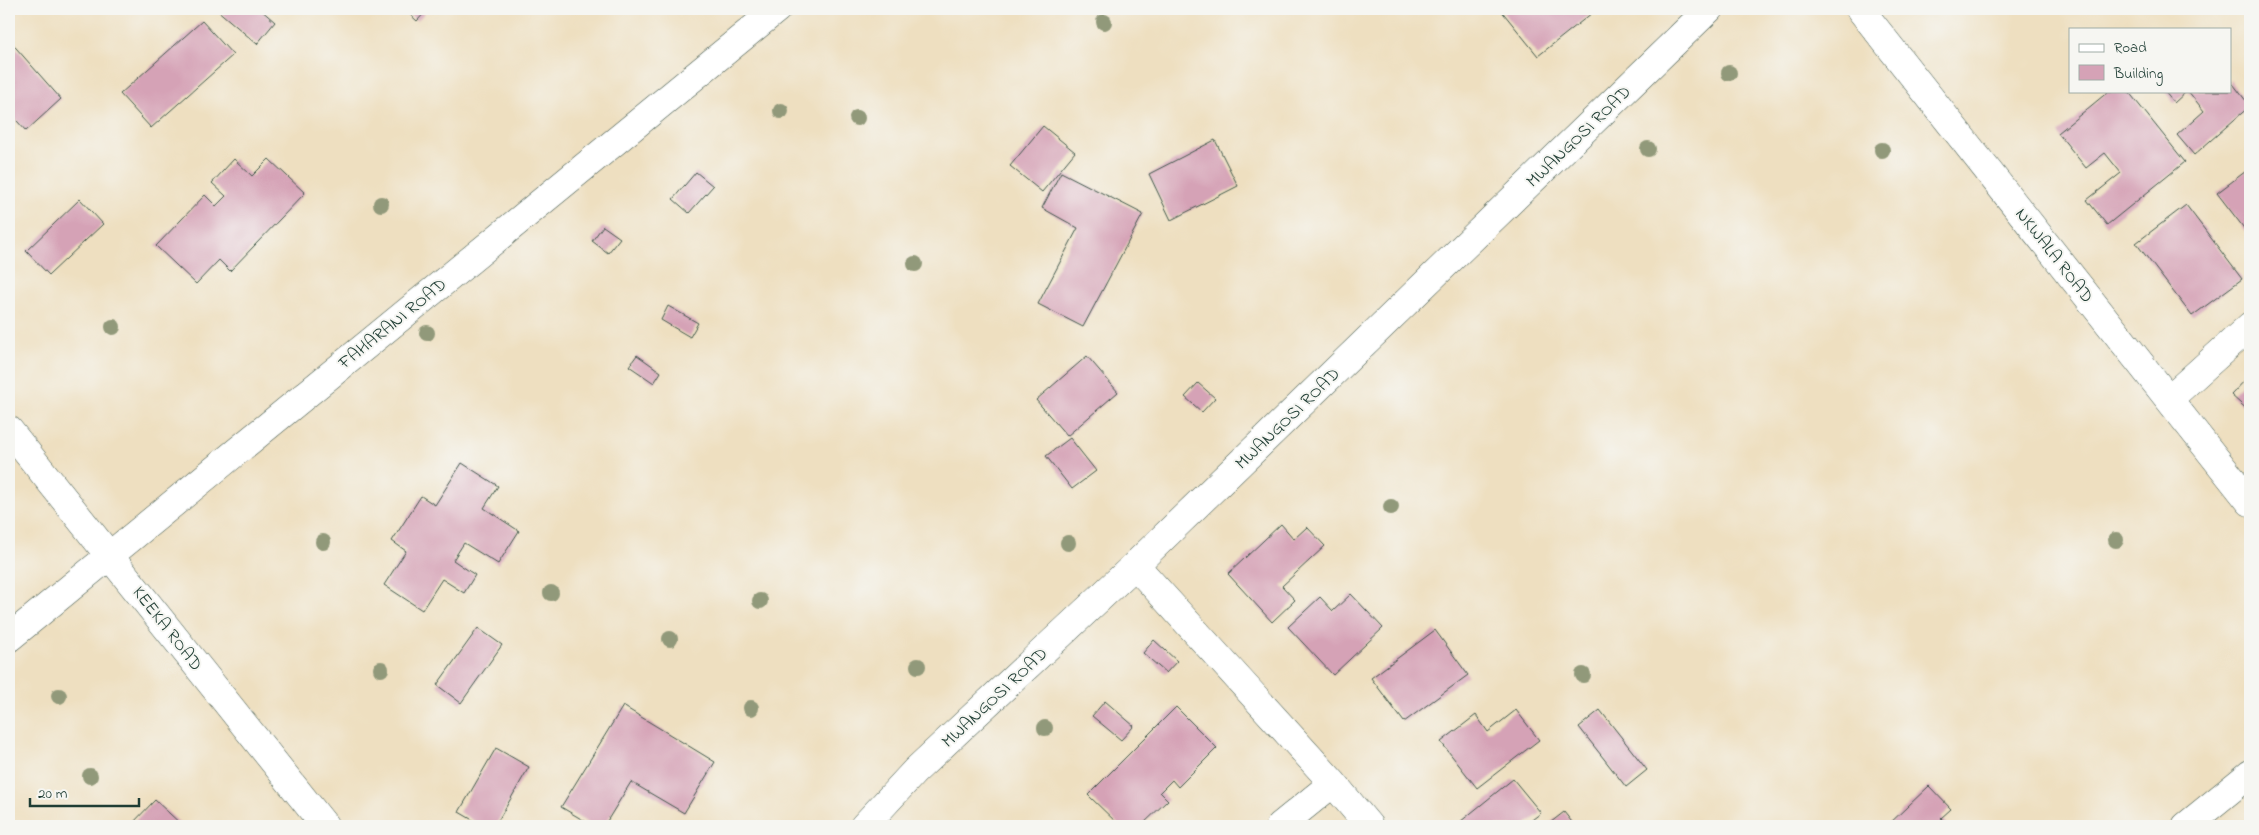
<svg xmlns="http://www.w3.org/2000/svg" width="2259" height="835" viewBox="0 0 2259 835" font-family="'Indie Flower',sans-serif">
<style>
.building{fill:#d5a2b6}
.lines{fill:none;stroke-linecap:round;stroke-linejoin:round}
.minor-casing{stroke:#3e5549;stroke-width:29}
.minor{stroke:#fff;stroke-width:28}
.tree{fill:#91997a}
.labels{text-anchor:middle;stroke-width:4;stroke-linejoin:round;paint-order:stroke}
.street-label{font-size:18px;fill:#1f3d34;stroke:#f6f6f2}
</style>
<rect width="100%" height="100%" fill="#f6f6f2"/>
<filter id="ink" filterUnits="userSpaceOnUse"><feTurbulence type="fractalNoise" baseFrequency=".02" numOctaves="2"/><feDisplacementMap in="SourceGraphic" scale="10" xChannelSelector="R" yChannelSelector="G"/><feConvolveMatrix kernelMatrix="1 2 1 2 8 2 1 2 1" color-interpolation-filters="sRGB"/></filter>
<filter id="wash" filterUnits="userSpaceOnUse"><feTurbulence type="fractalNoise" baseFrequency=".0096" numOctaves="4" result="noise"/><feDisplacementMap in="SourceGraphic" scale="20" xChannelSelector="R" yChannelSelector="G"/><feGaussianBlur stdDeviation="1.12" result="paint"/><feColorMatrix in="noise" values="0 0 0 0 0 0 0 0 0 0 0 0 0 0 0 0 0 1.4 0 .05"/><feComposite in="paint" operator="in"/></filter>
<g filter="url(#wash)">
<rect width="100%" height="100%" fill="#eedfc0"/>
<g id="blocks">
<path class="building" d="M216,9H260L275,22L257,44Z
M404,9H428L417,21Z
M1500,9H1597L1538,56Z
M202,21L233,55L151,128L120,94Z
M9,40L61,99L26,131L9,112Z
M2230,80L2250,106L2194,155L2177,135L2204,111L2188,91H2230Z
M2109,91H2128L2185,162L2107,225L2087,200L2121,173L2105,153L2086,168L2058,133Z
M2164,91H2187L2174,103Z
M1043,126L1075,152L1042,192L1010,166Z
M1215,140L1238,186L1171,220L1149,174Z
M234,159L252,176L269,159L305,193L230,271L219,260L196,284L156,246L205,195L216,206L226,196L212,183Z
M2250,168V236L2217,193Z
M696,172L713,186L689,213L673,199Z
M1061,172L1143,214L1083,327L1038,304L1078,228L1042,208Z
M80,199L103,224L49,275L26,251Z
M2186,205L2242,279L2192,316L2136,243Z
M603,226L620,238L608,253L592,241Z
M668,306L698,323L690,337L661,320Z
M637,355L661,372L654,383L629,366Z
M1087,356L1118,392L1067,436L1036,400Z
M2248,377L2250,379V412L2231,395Z
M1198,383L1215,398L1202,412L1185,397Z
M1070,438L1096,471L1072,489L1046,456Z
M462,463L498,486L484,508L519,531L498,564L464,543L453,560L475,575L464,593L442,579L422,610L384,585L406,551L392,541L421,496L435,505Z
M1281,524L1294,539L1307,527L1325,546L1282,586L1295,600L1272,622L1228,574Z
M1351,594L1383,628L1333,675L1288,627L1320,597L1333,611Z
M478,628L502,645L461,703L437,685Z
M1435,630L1468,675L1404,722L1371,678Z
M1154,640L1177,661L1166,673L1143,653Z
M1105,701L1134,726L1121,740L1092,716Z
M623,706L715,762L684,813L631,782L604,826H593L561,807Z
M1176,707L1217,748L1178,787L1172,780L1160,792L1168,800L1141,826L1128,825L1120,826L1088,795Z
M1516,710L1539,740L1477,788L1441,742L1476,715L1488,732Z
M1600,710L1647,770L1626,787L1579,727Z
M496,748L529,767L495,826H483L459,812Z
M1513,779L1541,813L1524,826H1455Z
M1929,786L1951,809L1941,818L1949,826H1887Z
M155,800L183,826H130Z
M1564,812L1575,826H1546Z"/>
</g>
</g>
<g filter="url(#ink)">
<use href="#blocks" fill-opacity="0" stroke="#3e5549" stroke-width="1"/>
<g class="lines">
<defs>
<path id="minor" d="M1860,9L2250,502
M2169,399L2250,326
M9,430L325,826
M1135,565L1333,783L1369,826
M9,638L777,9
M864,826L915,771L1135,565L1709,9
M1280,826L1333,783
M2186,826L2250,774"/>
</defs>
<use href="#minor" class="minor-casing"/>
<use href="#minor" class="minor"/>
</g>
<g class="tree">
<circle cx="1104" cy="22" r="8"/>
<circle cx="1729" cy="73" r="8"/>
<circle cx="781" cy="111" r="8"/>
<circle cx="857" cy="118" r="8"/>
<circle cx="1648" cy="149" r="8"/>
<circle cx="1882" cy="150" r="8"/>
<circle cx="381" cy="204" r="8"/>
<circle cx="915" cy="264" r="8"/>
<circle cx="113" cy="327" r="8"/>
<circle cx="427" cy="333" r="8"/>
<circle cx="1391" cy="507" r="8"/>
<circle cx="2116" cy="540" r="8"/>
<circle cx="323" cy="542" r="8"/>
<circle cx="1068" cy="543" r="8"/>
<circle cx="551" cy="593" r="8"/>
<circle cx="760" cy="601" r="8"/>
<circle cx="670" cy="639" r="8"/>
<circle cx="918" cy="666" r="8"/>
<circle cx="381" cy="669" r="8"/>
<circle cx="1583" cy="675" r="8"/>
<circle cx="59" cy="696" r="8"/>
<circle cx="751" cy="708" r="8"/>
<circle cx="1045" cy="728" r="8"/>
<circle cx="90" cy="776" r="8"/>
</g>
</g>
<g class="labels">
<g class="street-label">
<text transform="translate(1578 136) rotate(-44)" y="6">MWANGOSI ROAD</text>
<text transform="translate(2055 255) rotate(52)" y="6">NKWALA ROAD</text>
<text transform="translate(392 323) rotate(-39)" y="6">FAHARANI ROAD</text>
<text transform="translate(1287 418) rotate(-44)" y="6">MWANGOSI ROAD</text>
<text transform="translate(168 628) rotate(52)" y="6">KEEKA ROAD</text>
<text transform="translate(994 697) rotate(-43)" y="6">MWANGOSI ROAD</text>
</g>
</g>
<rect width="2259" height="835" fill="none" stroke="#f6f6f2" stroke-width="30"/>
<rect x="2069" y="28" width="162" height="65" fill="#f6f6f2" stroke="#a0aca6"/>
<rect x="2079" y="44" width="25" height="8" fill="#ffffff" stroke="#a0aca6"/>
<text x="2114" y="52" font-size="15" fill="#1f3d34">Road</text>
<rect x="2079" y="65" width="25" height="15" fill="#d5a2b6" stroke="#a0aca6"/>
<text x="2114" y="78" font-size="15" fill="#1f3d34">Building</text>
<path d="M30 798v8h109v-8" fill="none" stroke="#1f3d34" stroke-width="2.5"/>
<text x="38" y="798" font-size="15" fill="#1f3d34" stroke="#f6f6f2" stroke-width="4" paint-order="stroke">20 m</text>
</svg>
